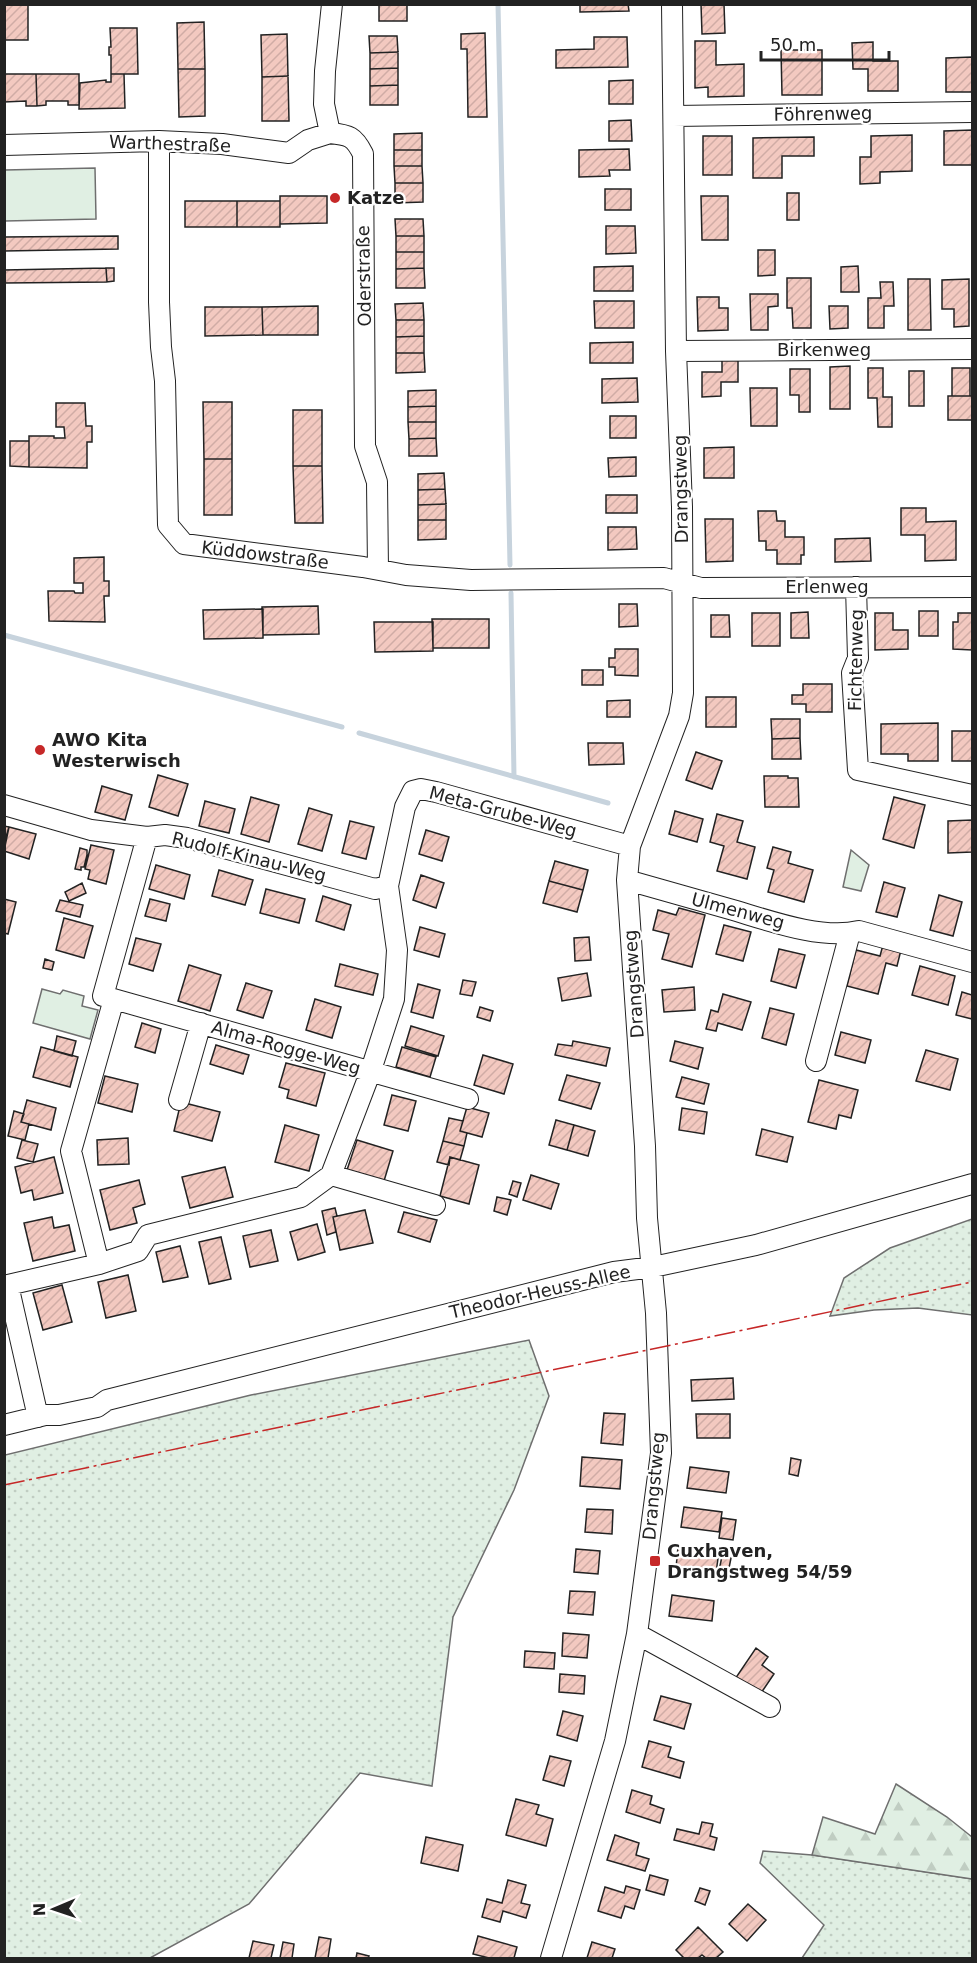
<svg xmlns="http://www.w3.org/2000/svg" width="977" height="1963" viewBox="0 0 977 1963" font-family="'DejaVu Sans',sans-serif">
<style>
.grass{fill:url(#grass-dots);stroke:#6f6f6f;stroke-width:1.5}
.forest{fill:url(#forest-firs);stroke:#6f6f6f;stroke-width:1.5}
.green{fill:#e0efe3;stroke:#6f6f6f;stroke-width:1.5}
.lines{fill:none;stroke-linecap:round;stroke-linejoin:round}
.stream{stroke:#c7d3dd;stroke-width:5}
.building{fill:url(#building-hatch);stroke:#222;stroke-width:1.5}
.minor-casing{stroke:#222;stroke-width:22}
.minor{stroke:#fff;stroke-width:20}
.power{stroke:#c62828;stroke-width:1.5;stroke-dasharray:21 4.5 3 4.5;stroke-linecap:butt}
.poi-dot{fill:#c62828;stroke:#fff;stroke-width:2}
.labels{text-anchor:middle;stroke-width:4.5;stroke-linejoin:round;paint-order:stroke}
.street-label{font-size:18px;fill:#222;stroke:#fff}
.poi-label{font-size:18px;font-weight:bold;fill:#222;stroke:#fff;text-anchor:start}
</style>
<defs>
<pattern id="grass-dots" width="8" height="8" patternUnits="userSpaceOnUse" patternTransform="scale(1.5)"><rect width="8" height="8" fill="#e0efe3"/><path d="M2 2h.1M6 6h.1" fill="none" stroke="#c0cdc2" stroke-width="1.8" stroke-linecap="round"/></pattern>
<pattern id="forest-firs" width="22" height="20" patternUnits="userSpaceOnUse" patternTransform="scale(1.5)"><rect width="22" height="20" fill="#e0efe3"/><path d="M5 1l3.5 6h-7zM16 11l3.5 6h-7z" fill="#c0cdc2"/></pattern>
<pattern id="building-hatch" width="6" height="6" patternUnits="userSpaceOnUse" patternTransform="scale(1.5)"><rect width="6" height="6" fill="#f3c9c0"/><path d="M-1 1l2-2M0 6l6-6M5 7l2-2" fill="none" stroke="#d0aca5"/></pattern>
</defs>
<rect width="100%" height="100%" fill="#fff"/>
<path class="grass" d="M972,1219V1315L918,1308L874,1310L830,1316L844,1278L890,1248Z
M529,1340L549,1396L514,1490L453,1617L432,1786L360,1773L249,1904L150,1958H5V1455L251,1395Z
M763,1851L812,1855L972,1879V1958H802L824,1925L760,1863Z"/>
<path class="forest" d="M896,1784L947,1817L972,1837V1879L812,1855L823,1817L875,1834Z"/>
<path class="green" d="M95,168L96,219L5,221V170Z
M851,850L869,865L861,891L843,887Z
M42,989L60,994L63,990L84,996L82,1006L98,1010L90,1039L33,1023Z"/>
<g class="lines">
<path class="stream" d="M498,4L510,565
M511,593L514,777
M4,635L342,727
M359,733L608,803"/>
</g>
<path class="building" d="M4,4H28V40H4Z
M379,4H407V21H379Z
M580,4H628L629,11L580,12Z
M701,4H724L725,33L702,34Z
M204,22L205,69H178L177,23Z
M110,28H137L138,74H111V55H109V47H111Z
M485,33L487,117H468L467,49H461V34Z
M287,34L288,76L262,77L261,35Z
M369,36H397L398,52L370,53Z
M594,37H627L628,67L556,68V50L594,49Z
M695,41H716V65L744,64V96L708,97V87L695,88Z
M873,42V61H898V91H868V69H853L852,43Z
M781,50H822V95H782Z
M398,52V68L370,69V53Z
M972,57V92H946V58Z
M398,68V85L370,86V69Z
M178,69H205V116L179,117Z
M4,74H36L37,106H26V101L4,102Z
M36,74H79V105H68V101H46V105L37,106Z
M111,74H124L125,108L79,109L80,83L106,80V82H111Z
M288,76L289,121H262V77Z
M633,80V104H609V81Z
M398,85V105H370V86Z
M631,120L632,141H609V121Z
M972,130V165H944V131Z
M422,133V150H394V134Z
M912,135V171L880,172V183L860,184V157H871V136Z
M703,136H732V175H703Z
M814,137V156H782V178H753V138Z
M629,149L630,170H609L610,176L579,177V150Z
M394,150H422V166H394Z
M394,166H422L423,183H395Z
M395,183H423V202L395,203Z
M605,189H631V210H605Z
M787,193H799V220H787Z
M280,196H327V223L280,224Z
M701,196H728V240H702Z
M185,201H237V227H185Z
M237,201H280V227H237Z
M395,219H423L424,236H396Z
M606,226H635L636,253L606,254Z
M118,236V249L4,251V237Z
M396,236H424V252H396Z
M758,250H775V275L758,276Z
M396,252H424V268L396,269Z
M633,266V291H594V267Z
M858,266L859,292H841V267Z
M106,268L107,282L4,283V270Z
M106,268H114V281L107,282Z
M424,268L425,288H396V269Z
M787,278H811V328H793L792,308H787Z
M908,279H930L931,330H908Z
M969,279V326L954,327V309H942V280Z
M880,282H893L894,306H884V328H868V298H881Z
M750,294H778V306L768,307V330H751Z
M697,297H719V308H728V330L698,331Z
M594,301H634V328H595Z
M423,303L424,320H396L395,304Z
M318,306V335H263L262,307Z
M829,306H848V328L830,329Z
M205,307H262L263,335L205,336Z
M396,320H424V336L396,337Z
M424,336V353H396V337Z
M633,342V363H590V343Z
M396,353H424L425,372L396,373Z
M722,358H738V382H721V396L702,397V372H722Z
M850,366V409H830V367Z
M868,368H883V397H892V427H878L877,398H868Z
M952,368H970V396H952Z
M790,369H810V412H799V395H790Z
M909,371H924V406H909Z
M637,378L638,402L602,403V379Z
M750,388H777V426H751Z
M436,390V406L408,407V391Z
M948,396H972V420H948Z
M203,402H232V459H204Z
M56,403H85L86,426H92V442H87V468L29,467V436H54V438H65L64,427H56Z
M436,406V422H408V407Z
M293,410H322V466H293Z
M610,416H636V438H610Z
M408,422H436V438L409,439Z
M436,438L437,456H409V439Z
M10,441H29V467L10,466Z
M734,447V478H704V448Z
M636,457V476L609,477L608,458Z
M204,459H232V515H204Z
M293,466H322L323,523H295Z
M444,473L445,489L418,490V474Z
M445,489L446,504L418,505V490Z
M606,495H637V513H606Z
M446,504V520H418V505Z
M901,508H926V522L956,521V560L925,561V535H901Z
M758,511H776L777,521H785V537H804V555H801V564H777V550H766V541H759Z
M705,519H733V561L706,562Z
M418,520H446V539L418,540Z
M608,527H636L637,549L608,550Z
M870,538L871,561L835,562V539Z
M104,557V581H109V596H104L105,622L49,621L48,591H74L75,593H83V583H74V558Z
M619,604H637L638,626L619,627Z
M318,606L319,634L263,635L262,607Z
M263,609V638L204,639L203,610Z
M919,611H938V636H919Z
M808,612L809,638H791V613Z
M752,613H780V646H752Z
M875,613H893V630H908V649L875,650Z
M958,613H972V650L953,649V622H958Z
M711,615H729L730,637H711Z
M432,619H489V648H433Z
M374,622H433V651L375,652Z
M615,649H638V676L615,675V667H609V658H615Z
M582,670H603V685H582Z
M803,684H832V712H806V704H792V695H803Z
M706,697H736V727H706Z
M630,700V717H607V701Z
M771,719H800V738L772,739Z
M938,723V761H908V754H881V724Z
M952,731H972V761H952Z
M800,738L801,759H772V739Z
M588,743H623L624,764L589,765Z
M696,752L722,761L712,789L686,780Z
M158,775L188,784L178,816L149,807Z
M764,776H788V778H798L799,807H765Z
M102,786L132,795L125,820L95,812Z
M251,797L279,805L269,842L241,834Z
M894,797L925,805L914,848L883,839Z
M205,801L235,809L229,833L199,826Z
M309,808L332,815L322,851L298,844Z
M675,811L703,819L697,842L669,834Z
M717,814L743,821L737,842L755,847L747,879L717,871L724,846L710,842Z
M972,820V852L948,853V821Z
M350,821L374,827L366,859L342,853Z
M4,826L9,827L4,843Z
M9,827L36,834L29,859L4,851Z
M426,830L449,837L442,861L419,854Z
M91,845L114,850L106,884L88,879L90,870L85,869Z
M773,847L791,852L788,863L813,870L804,902L768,892L774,870L767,868Z
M80,848L87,850V855L84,867H81V870L75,869Z
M555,861L588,870L583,890L549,881Z
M156,865L190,875L184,899L149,889Z
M219,870L253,880L245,905L212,896Z
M421,875L444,883L436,908L413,900Z
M549,881L583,890L577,912L543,903Z
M884,882L905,888L897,917L876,912Z
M82,883L86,893L69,901L65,892Z
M266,889L305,899L299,923L260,913Z
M939,895L962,902L953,936L930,930Z
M323,896L351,905L344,930L316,921Z
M4,899L16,902L8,934L4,933Z
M150,899L170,904L166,921L145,916Z
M60,900L83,905L80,917L56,911Z
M679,908L705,915L692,967L662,959L669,934L653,930L658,910L676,915Z
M64,918L93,926L84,958L56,950Z
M724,925L751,932L743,961L716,954Z
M420,927L445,934L439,957L414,950Z
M589,937L591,960L575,961L574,938Z
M136,938L161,944L153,971L129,964Z
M883,945L901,950L897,966L886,963L878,994L847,986L856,950L880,956Z
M779,949L805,955L796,988L771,981Z
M45,959L54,962L52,970L43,968Z
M340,964L378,974L373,995L335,986Z
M189,965L221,975L210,1011L178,1001Z
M920,966L955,976L948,1005L912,995Z
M587,973L591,996L562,1001L558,978Z
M463,980L476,982L472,996L460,994Z
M246,983L272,991L263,1018L237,1010Z
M418,984L440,990L433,1018L411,1012Z
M694,987L695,1010L664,1012L662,990Z
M962,992L972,995V1019L956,1015Z
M723,994L751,1002L742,1030L718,1023L716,1031L706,1029L711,1010L718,1012Z
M315,999L341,1007L332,1038L306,1030Z
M480,1007L493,1011L490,1021L477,1017Z
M770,1008L794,1014L786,1045L762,1038Z
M142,1023L161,1029L155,1053L135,1047Z
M411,1026L444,1036L438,1056L405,1046Z
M841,1032L871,1040L865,1063L835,1055Z
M57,1036L76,1041L72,1056L54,1051Z
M573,1041L610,1048L606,1066L555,1055L558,1044L572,1046Z
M675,1041L703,1048L698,1069L670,1061Z
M216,1045L249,1055L243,1074L210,1064Z
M41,1047L78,1057L70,1087L33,1077Z
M402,1047L436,1057L430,1077L396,1067Z
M926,1050L958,1059L950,1090L916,1081Z
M483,1055L513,1064L504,1094L474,1085Z
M286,1063L325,1073L316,1106L287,1098L289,1090L279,1087Z
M567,1075L600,1083L591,1109L559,1100Z
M105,1076L138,1084L132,1112L98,1103Z
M682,1077L709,1084L704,1104L676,1097Z
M819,1080L858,1090L851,1118L839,1115L836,1129L808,1122Z
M392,1095L416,1101L408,1131L384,1125Z
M27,1100L56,1108L51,1130L21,1122Z
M181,1102L220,1112L212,1141L174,1131Z
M467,1107L489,1113L482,1137L460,1131Z
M682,1108L707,1112L704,1134L679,1130Z
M14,1111L24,1114L21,1122L29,1124L25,1140L8,1136Z
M449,1118L463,1121L460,1131L467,1133L464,1146L443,1141Z
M556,1120L574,1125L567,1150L549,1145Z
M285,1125L319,1135L309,1171L275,1162Z
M574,1125L595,1131L588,1156L567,1150Z
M762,1129L793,1137L787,1162L756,1155Z
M128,1138L129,1164L98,1165L97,1140Z
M22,1140L38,1144L33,1162L17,1158Z
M357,1140L393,1151L384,1181L347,1170Z
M443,1141L464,1146L460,1160L450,1157L449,1165L437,1162Z
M54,1157L63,1193L34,1200L32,1190L21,1193L15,1167Z
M450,1157L479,1165L469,1204L440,1196Z
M225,1167L233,1197L190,1208L182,1177Z
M531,1175L559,1184L551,1209L523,1200Z
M139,1180L145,1204L133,1208L137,1223L110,1230L100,1190Z
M513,1181L521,1183L517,1197L509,1194Z
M497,1197L511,1200L507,1215L494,1211Z
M335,1208L337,1216L333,1217L336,1232L327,1235L322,1211Z
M365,1210L373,1243L340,1250L333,1217Z
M404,1212L437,1220L430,1242L398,1232Z
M52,1217L54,1228L69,1225L75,1251L33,1261L24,1223Z
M317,1224L325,1252L298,1260L290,1232Z
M271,1230L278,1261L250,1267L243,1236Z
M221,1237L231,1279L209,1284L199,1242Z
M180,1246L188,1277L163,1282L156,1252Z
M128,1275L136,1311L106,1318L98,1282Z
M62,1285L72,1322L43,1330L33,1293Z
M733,1378L734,1399L692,1401L691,1380Z
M604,1413L625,1414L623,1445L601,1443Z
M696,1414H730V1438H697Z
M582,1457L622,1460L620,1489L580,1486Z
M791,1458L801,1460L798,1476L789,1474Z
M690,1467L729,1472L726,1493L687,1488Z
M684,1507L722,1512L719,1532L681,1527Z
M587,1509L613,1510L612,1534L585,1532Z
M722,1518L736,1520L733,1540L719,1538Z
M678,1547L719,1551L716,1573L676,1568Z
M576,1549L600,1551L598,1574L574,1572Z
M722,1556L731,1558L728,1573L719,1571Z
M570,1591L595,1592L593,1615L568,1613Z
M672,1595L714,1601L712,1621L669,1616Z
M563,1633L589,1635L587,1658L562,1656Z
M756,1648L768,1657L762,1665L774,1674L759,1696L735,1679Z
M525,1651L555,1653L554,1669L524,1667Z
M560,1674L585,1676L584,1694L559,1692Z
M661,1696L691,1704L684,1729L654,1720Z
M563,1711L583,1716L577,1741L557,1735Z
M649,1741L671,1747L668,1757L684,1762L680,1778L642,1767Z
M550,1756L571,1761L564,1786L543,1780Z
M632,1790L652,1796L650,1804L664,1809L660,1823L626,1812Z
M516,1799L539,1805L536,1814L553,1819L546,1846L506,1835Z
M702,1822L713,1824L710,1836L717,1838L714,1850L674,1840L677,1829L699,1834Z
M615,1835L639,1843L636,1855L649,1859L645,1871L607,1860Z
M426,1837L463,1845L458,1871L421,1863Z
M650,1875L668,1880L664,1895L646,1890Z
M508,1880L526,1885L521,1903L530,1905L526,1918L503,1911L500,1922L482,1917L487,1899L502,1903Z
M626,1886L640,1890L634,1909L625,1906L621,1918L598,1911L605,1887L624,1893Z
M700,1888L710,1891L705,1905L695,1901Z
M748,1904L766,1920L747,1941L729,1924Z
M698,1927L723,1952L716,1958H706L702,1955L698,1958H684L676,1950Z
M478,1936L517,1947L514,1958H489L473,1954Z
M319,1937L331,1939L328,1958H315Z
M253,1941L274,1945L271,1958H249Z
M283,1942L294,1944L292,1958H280Z
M592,1942L615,1949L612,1958H587Z
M357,1953L369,1956L368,1958H356Z"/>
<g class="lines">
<defs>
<path id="minor" d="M332,4L325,71L324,104L330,133C349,135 354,136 363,154L365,446L377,482L378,569
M674,116L972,112
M159,141V302L161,347L165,381L168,525L184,544L363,567L406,575L471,580L664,578L701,588L972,587
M4,145L159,141L222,144L289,153L308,140L330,133
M676,351L972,349
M856,587L858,658L852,673L858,770L972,795
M4,805L91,830L147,837L165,835L187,838L375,889L388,886
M147,837L103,996L468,1099
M627,880C662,890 698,900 733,910C770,921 822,940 859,931L972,962
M816,1061L850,933
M179,1100L201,1023
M331,1175L435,1205
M99,1264L71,1151L114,999
M38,1417L8,1285L99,1264L138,1251L148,1235L301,1197L331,1175L370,1073L394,999L397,950L388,886L405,807L413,791L421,789L436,792L630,846
M4,1425L45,1415H59L97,1407L107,1400L614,1272L653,1267L756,1245L972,1184
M637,1634L770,1707
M551,1958L615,1741L637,1634L661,1453L656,1313L647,1218L645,1146L627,880L630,846L679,716L683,693L682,507L676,351L672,4"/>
</defs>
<use href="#minor" class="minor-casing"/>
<use href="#minor" class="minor"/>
<path class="power" d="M4,1485L972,1282"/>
</g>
<g class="poi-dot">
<circle cx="335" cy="198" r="6"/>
<circle cx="40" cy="750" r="6"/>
<rect x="649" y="1555" width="12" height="12" rx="3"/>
</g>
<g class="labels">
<g class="street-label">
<text transform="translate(823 114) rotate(-1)" y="6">Föhrenweg</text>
<text transform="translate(170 144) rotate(2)" y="6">Warthestraße</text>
<text transform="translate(364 276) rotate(-91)" y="6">Oderstraße</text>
<text x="824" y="356">Birkenweg</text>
<text transform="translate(681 489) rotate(-91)" y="6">Drangstweg</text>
<text transform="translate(265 555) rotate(7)" y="6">Küddowstraße</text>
<text x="827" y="593">Erlenweg</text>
<text transform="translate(856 660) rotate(-89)" y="6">Fichtenweg</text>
<text transform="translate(503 812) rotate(15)" y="6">Meta-Grube-Weg</text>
<text transform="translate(249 857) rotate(14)" y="6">Rudolf-Kinau-Weg</text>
<text transform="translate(738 911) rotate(15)" y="6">Ulmenweg</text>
<text transform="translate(634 984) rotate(-94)" y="6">Drangstweg</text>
<text transform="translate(286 1048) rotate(16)" y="6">Alma-Rogge-Weg</text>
<text transform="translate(540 1292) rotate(-13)" y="6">Theodor-Heuss-Allee</text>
<text transform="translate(654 1486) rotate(-85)" y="6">Drangstweg</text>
</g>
<g class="poi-label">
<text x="347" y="204">Katze</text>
<text x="52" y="746">AWO Kita<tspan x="52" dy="21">Westerwisch</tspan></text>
<text x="667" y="1557">Cuxhaven,<tspan x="667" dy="21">Drangstweg 54/59</tspan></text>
</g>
</g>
<rect width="977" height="1963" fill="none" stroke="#222222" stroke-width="12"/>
<g transform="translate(54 1909) rotate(268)" stroke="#ffffff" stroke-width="4.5" paint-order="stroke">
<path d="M0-4.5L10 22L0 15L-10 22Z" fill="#222222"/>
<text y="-9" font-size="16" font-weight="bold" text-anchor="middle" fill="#222222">N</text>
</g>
<path d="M761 51v9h128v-9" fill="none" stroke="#222222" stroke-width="3"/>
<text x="770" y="51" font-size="18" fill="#222222" stroke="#ffffff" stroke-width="4.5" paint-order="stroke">50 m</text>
</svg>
